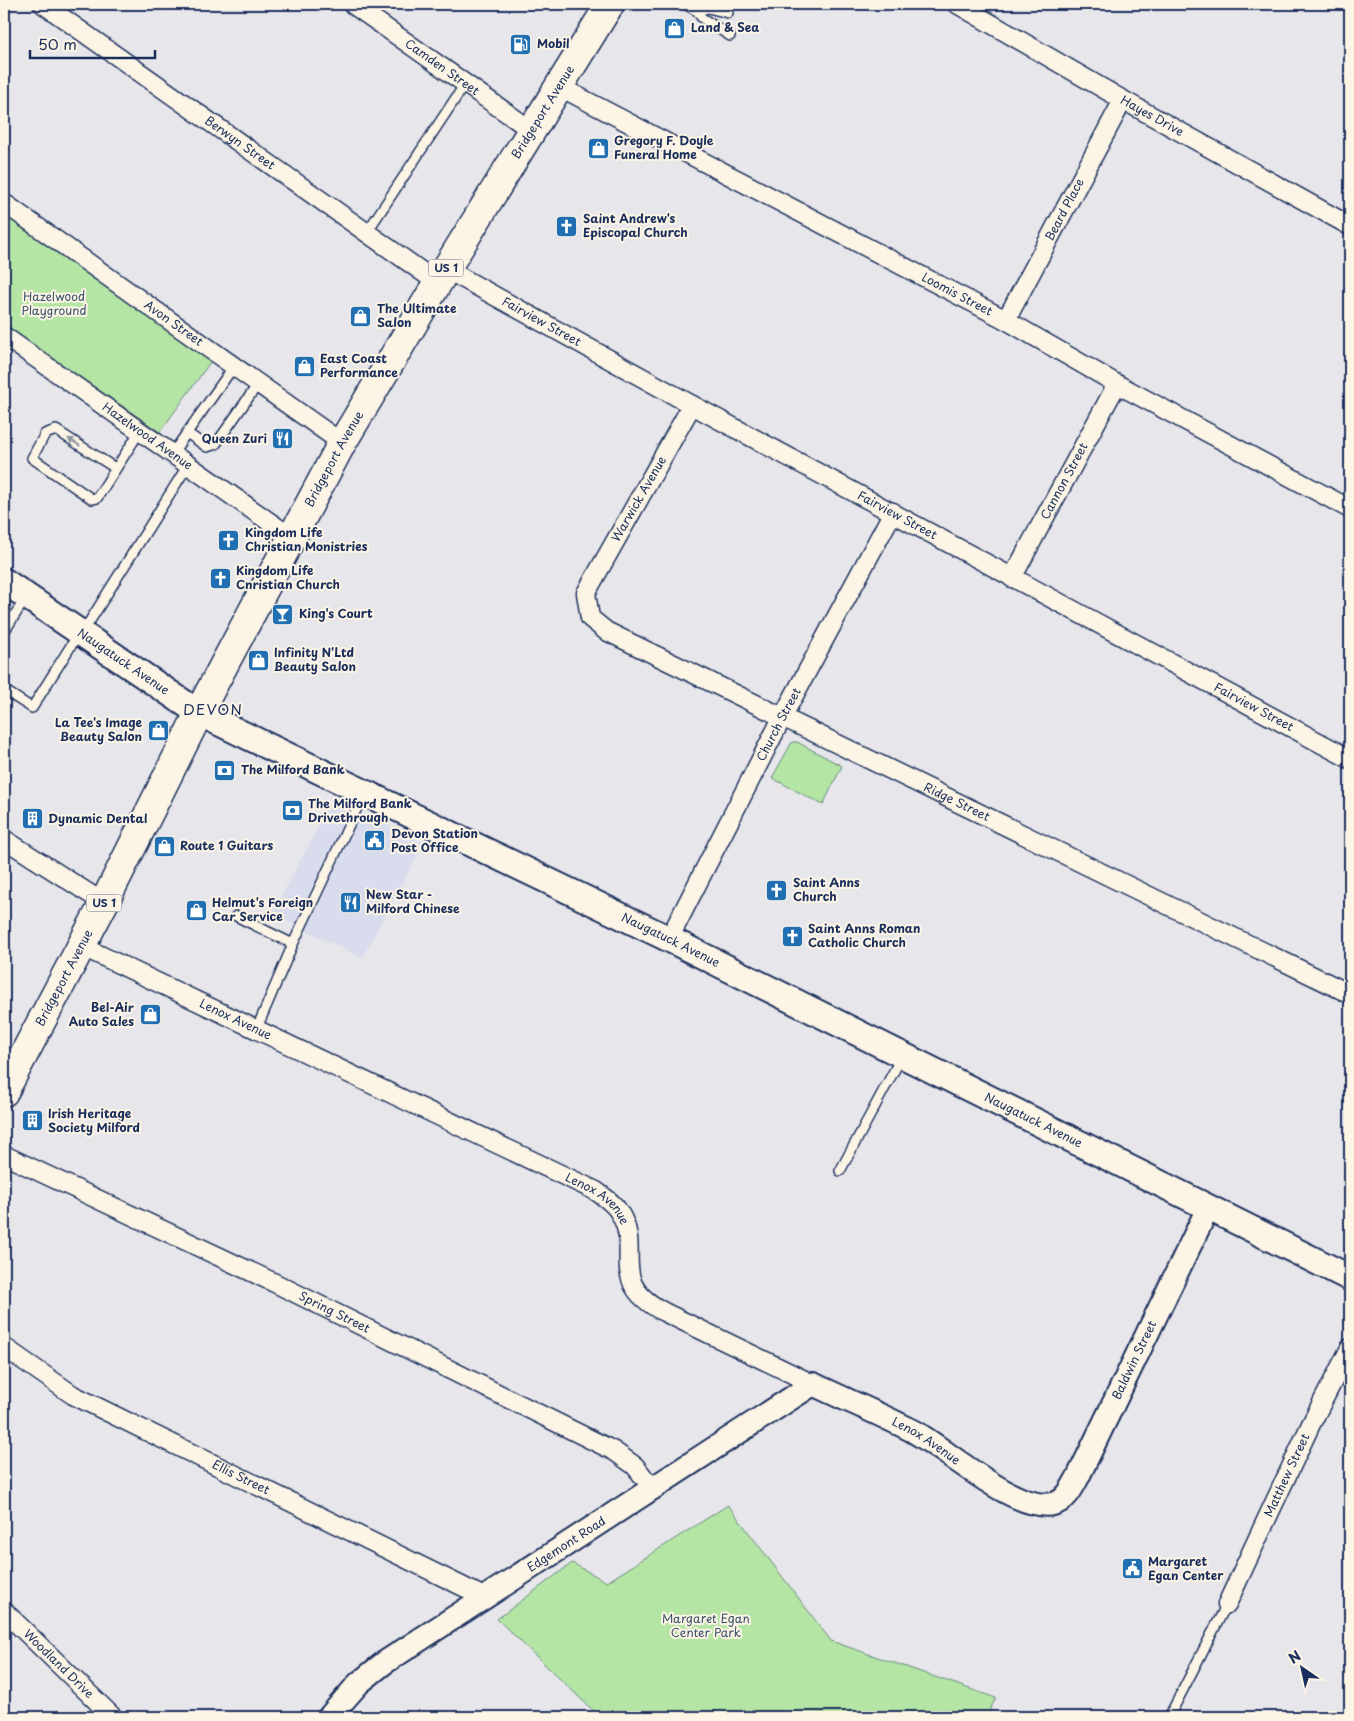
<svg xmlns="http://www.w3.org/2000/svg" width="1354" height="1721" viewBox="0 0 1354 1721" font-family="'Playpen Sans',sans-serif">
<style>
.built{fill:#d9dced}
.green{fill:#b4e5a4;stroke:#688a81}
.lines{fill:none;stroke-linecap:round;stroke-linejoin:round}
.service-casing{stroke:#1b2f5e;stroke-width:12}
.minor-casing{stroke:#1b2f5e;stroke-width:21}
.tertiary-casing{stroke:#1b2f5e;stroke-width:26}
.secondary-casing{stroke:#1b2f5e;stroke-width:29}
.primary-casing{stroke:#1b2f5e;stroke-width:31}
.service{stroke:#fcf5e5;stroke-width:9}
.minor{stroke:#fcf5e5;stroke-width:18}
.tertiary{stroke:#fcf5e5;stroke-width:22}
.secondary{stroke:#fcf5e5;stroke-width:25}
.primary{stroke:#fcf5e5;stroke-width:28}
.oneway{fill:#8c92a2}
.labels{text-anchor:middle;stroke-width:4;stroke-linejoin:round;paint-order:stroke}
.shield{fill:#fcf5e5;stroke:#5e6a86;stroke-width:1}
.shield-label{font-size:11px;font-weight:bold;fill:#1b2f5e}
.poi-label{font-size:12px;font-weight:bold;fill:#1b2f5e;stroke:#fcf5e5;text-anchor:start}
.street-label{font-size:12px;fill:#1b2f5e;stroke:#fcf5e5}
.park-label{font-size:12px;fill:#3a536c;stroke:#fcf5e5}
.quarter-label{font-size:15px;letter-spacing:1px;fill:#1b2f5e;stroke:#fcf5e5}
</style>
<rect width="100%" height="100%" fill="#e7e6ea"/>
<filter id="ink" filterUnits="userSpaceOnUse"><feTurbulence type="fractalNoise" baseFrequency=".02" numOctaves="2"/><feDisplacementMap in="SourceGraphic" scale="10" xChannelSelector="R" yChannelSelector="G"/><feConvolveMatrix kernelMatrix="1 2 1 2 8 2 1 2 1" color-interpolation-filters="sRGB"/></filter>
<g filter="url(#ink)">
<path class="built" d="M333,799L424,843L362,958L272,914Z"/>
<path class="green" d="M4,210L211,361L160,432L4,325Z
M792,742H797L842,766L823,805L772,778Z
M728,1505L831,1641L996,1698L986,1717H600L497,1619L572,1563L607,1582Z"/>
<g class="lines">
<defs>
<path id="service" d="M685,4L697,11L708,8L728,13
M697,11L702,18L730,36
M367,232L465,84
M187,433L207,447L216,444L258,384
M172,454L234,366
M115,468L56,430L45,434L32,458L92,499L97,498L140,431
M4,632L25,599
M4,690L32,708L72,644L88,624L188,465
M236,916L293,944
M257,1028L293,944L363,795
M840,1171L901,1058
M1167,1717L1171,1713L1227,1604"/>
<g id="minor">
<path id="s1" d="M43,4L438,283"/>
<path id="s2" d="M352,4L531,130"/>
<path id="s3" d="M957,4L1123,100L1350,226"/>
<path id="s4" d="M560,87L1006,320L1117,384L1350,509"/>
<path id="s5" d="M4,203L342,443"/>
<path id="s6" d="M446,269L692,405L1350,759"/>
<path id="s7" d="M1006,320L1123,100"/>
<path id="s8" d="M4,336L291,537"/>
<path id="s9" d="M692,405L586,593L590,618L606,631L1350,994"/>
<path id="s10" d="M1012,578L1117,384"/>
<path d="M4,839L104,903"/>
<path id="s11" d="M669,939L783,716L893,512"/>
<path id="s12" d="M81,946L596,1191C604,1197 614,1203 619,1212C644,1252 605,1281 664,1312L813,1384"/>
<path id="s13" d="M4,1155L277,1284L614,1451L635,1466L652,1488"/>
<path id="s14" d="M4,1347L73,1395L484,1597"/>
<path id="s15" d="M1227,1604L1311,1424L1350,1348"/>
<path id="s16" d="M4,1611L113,1717"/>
</g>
<g id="tertiary">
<path id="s17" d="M329,1717L359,1683L384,1663L813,1384C846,1400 880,1414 913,1431C946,1449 1015,1512 1053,1504C1066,1501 1072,1488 1078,1477L1208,1208"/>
</g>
<g id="secondary">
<path id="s18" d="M4,581L199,713L669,939L1350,1278"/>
</g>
<g id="primary">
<path id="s19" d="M4,1092L104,903L209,693L342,443L446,269L610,4"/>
</g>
</defs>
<use href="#service" class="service-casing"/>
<use href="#minor" class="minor-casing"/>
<use href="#tertiary" class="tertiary-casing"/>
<use href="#secondary" class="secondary-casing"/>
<use href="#primary" class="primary-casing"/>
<use href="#service" class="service"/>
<use href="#minor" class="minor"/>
<use href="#tertiary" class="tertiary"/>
<use href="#secondary" class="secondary"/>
<use href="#primary" class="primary"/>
</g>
<defs><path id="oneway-solid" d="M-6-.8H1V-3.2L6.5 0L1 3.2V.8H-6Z" transform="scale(1.25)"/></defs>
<use class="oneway" href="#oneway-solid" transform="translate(74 442) rotate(-148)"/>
</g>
<defs>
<symbol id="shop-square" viewBox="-11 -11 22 22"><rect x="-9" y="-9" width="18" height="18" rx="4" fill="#1f6fb2" stroke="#fcf5e5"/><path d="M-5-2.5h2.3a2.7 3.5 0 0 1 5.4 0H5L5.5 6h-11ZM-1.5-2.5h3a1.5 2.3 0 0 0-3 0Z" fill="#fff"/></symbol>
<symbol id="fuel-square" viewBox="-11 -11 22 22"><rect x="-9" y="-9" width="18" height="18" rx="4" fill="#1f6fb2" stroke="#fcf5e5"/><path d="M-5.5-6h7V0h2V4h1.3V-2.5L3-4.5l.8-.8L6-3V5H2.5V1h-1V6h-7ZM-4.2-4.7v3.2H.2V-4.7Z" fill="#fff"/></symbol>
<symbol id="church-square" viewBox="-11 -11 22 22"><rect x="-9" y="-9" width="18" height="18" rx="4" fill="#1f6fb2" stroke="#fcf5e5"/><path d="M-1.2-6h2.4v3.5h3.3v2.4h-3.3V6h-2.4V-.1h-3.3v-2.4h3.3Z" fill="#fff"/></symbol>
<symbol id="restaurant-square" viewBox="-11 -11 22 22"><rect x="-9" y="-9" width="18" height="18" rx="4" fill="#1f6fb2" stroke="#fcf5e5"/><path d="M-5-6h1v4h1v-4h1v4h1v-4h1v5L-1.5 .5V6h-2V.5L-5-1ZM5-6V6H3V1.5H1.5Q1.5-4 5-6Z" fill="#fff"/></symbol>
<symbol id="bar-square" viewBox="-11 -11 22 22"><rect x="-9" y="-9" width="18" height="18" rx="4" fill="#1f6fb2" stroke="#fcf5e5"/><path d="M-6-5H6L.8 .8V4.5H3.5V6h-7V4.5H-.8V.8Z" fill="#fff"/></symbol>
<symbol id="bank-square" viewBox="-11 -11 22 22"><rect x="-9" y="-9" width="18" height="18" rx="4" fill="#1f6fb2" stroke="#fcf5e5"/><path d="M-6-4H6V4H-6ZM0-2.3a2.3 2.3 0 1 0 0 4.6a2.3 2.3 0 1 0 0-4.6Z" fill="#fff"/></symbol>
<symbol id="building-square" viewBox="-11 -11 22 22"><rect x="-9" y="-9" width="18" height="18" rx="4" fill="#1f6fb2" stroke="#fcf5e5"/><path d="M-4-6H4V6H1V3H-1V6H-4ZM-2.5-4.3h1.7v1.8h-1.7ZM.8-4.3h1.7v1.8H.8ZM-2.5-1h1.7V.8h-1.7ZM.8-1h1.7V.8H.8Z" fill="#fff"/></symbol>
<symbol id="civic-square" viewBox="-11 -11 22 22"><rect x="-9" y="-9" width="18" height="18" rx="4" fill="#1f6fb2" stroke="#fcf5e5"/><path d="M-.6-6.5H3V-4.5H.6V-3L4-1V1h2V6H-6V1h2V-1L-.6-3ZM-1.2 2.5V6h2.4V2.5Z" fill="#fff"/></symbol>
</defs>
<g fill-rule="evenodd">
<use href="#shop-square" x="662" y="16" width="25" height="25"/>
<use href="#fuel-square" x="508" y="32" width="25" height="25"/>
<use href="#shop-square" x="586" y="136" width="25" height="25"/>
<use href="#church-square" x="554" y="214" width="25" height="25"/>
<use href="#shop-square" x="348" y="304" width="25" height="25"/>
<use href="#shop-square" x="292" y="354" width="25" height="25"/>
<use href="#restaurant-square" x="270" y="426" width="25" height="25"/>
<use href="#church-square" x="216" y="528" width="25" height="25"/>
<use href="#church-square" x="208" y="566" width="25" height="25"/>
<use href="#bar-square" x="270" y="602" width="25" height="25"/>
<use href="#shop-square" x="246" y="648" width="25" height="25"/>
<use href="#shop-square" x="146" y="718" width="25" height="25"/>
<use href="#bank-square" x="212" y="758" width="25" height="25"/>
<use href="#bank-square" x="280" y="798" width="25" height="25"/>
<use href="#building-square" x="20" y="806" width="25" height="25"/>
<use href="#civic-square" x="362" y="828" width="25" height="25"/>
<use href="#shop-square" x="152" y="834" width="25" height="25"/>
<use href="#church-square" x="764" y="878" width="25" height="25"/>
<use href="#restaurant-square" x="338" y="890" width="25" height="25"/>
<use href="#shop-square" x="184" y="898" width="25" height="25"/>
<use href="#church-square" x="780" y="924" width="25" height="25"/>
<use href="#shop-square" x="138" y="1002" width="25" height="25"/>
<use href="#building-square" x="20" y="1108" width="25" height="25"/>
<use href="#civic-square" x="1120" y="1556" width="25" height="25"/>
</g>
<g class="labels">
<g class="shield">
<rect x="428.5" y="259.5" width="35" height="17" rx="4"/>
<rect x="86.5" y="894.5" width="35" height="17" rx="4"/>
</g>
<g class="shield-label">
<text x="446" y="272">US 1</text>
<text x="104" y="907">US 1</text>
</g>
<g class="poi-label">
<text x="691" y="32">Land &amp; Sea</text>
<text x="537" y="48">Mobil</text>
<text x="614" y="145">Gregory F. Doyle<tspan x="614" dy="14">Funeral Home</tspan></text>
<text x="583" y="223">Saint Andrew's<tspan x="583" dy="14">Episcopal Church</tspan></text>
<text x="377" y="313">The Ultimate<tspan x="377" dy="14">Salon</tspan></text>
<text x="320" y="363">East Coast<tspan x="320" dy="14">Performance</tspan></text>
<text x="267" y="443" text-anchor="end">Queen Zuri</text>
<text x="245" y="537">Kingdom Life<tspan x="245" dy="14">Christian Monistries</tspan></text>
<text x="236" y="575">Kingdom Life<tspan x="236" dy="14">Cnristian Church</tspan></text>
<text x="299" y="618">King's Court</text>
<text x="274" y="657">Infinity N'Ltd<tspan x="274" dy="14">Beauty Salon</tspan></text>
<text x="142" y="727" text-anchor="end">La Tee's Image<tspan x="142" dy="14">Beauty Salon</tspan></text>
<text x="241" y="774">The Milford Bank</text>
<text x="308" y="808">The Milford Bank<tspan x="308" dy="14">Drivethrough</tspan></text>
<text x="48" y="823">Dynamic Dental</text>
<text x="391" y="838">Devon Station<tspan x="391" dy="14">Post Office</tspan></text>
<text x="180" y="850">Route 1 Guitars</text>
<text x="793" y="887">Saint Anns<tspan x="793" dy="14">Church</tspan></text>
<text x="366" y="899">New Star -<tspan x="366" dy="14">Milford Chinese</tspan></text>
<text x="212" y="907">Helmut's Foreign<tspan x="212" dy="14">Car Service</tspan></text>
<text x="808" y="933">Saint Anns Roman<tspan x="808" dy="14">Catholic Church</tspan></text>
<text x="134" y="1012" text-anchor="end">Bel-Air<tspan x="134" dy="14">Auto Sales</tspan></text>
<text x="48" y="1118">Irish Heritage<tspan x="48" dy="14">Society Milford</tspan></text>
<text x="1148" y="1566">Margaret<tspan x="1148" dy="14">Egan Center</tspan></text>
</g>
<g class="street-label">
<text dy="4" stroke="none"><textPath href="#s2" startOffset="110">Camden Street</textPath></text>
<text dy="4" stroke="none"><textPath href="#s19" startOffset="1119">Bridgeport Avenue</textPath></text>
<text dy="4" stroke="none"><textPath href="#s3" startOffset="225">Hayes Drive</textPath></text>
<text dy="4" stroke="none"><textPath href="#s1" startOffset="241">Berwyn Street</textPath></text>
<text dy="4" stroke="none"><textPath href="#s7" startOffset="125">Beard Place</textPath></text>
<text dy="4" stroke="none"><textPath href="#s4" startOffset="448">Loomis Street</textPath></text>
<text dy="4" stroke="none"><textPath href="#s6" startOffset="109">Fairview Street</textPath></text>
<text dy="4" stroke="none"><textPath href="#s5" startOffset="208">Avon Street</textPath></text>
<text dy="4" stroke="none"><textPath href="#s8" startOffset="175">Hazelwood Avenue</textPath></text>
<text dy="4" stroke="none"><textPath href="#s19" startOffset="714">Bridgeport Avenue</textPath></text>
<text dy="4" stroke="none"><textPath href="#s10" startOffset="110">Cannon Street</textPath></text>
<text transform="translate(639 499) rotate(-60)" y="4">Warwick Avenue</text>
<text dy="4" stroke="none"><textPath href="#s6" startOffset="514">Fairview Street</textPath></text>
<text dy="4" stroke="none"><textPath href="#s18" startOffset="144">Naugatuck Avenue</textPath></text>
<text dy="4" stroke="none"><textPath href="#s6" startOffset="919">Fairview Street</textPath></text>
<text dy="4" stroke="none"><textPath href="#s11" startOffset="241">Church Street</textPath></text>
<text dy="4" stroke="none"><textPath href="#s9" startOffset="652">Ridge Street</textPath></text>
<text dy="4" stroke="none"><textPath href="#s18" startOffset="759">Naugatuck Avenue</textPath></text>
<text dy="4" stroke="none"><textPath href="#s19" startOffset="129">Bridgeport Avenue</textPath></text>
<text dy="4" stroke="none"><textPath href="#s12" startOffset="171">Lenox Avenue</textPath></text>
<text dy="4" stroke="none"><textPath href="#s18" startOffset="1164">Naugatuck Avenue</textPath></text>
<text dy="4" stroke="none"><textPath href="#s12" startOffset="576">Lenox Avenue</textPath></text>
<text dy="4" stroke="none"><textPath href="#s13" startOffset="366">Spring Street</textPath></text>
<text dy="4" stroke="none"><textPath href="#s17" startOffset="1028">Baldwin Street</textPath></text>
<text dy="4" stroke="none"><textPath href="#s17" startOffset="716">Lenox Avenue</textPath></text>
<text dy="4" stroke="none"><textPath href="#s15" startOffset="142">Matthew Street</textPath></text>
<text dy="4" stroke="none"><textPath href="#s14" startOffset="271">Ellis Street</textPath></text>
<text dy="4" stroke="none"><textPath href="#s17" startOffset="295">Edgemont Road</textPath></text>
<text dy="4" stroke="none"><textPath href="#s16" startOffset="76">Woodland Drive</textPath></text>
</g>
<g class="park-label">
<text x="54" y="301">Hazelwood<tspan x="54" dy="14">Playground</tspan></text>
<text x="706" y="1623">Margaret Egan<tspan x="706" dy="14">Center Park</tspan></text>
</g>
<g class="quarter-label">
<text x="213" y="715">DEVON</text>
</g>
</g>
<rect width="1354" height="1721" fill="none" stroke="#fcf5e5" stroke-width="20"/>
<rect x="10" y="10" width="1334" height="1701" fill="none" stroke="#1b2f5e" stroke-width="2" filter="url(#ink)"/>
<g transform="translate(1302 1668) rotate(326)" stroke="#fcf5e5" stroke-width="4" paint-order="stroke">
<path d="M0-4L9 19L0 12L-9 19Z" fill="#1b2f5e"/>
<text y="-8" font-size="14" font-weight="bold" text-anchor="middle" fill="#1b2f5e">N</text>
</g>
<path d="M30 50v8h125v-8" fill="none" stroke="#1b2f5e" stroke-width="2.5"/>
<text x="38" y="50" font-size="15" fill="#1b2f5e" stroke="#fcf5e5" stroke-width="4" paint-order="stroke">50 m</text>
</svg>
